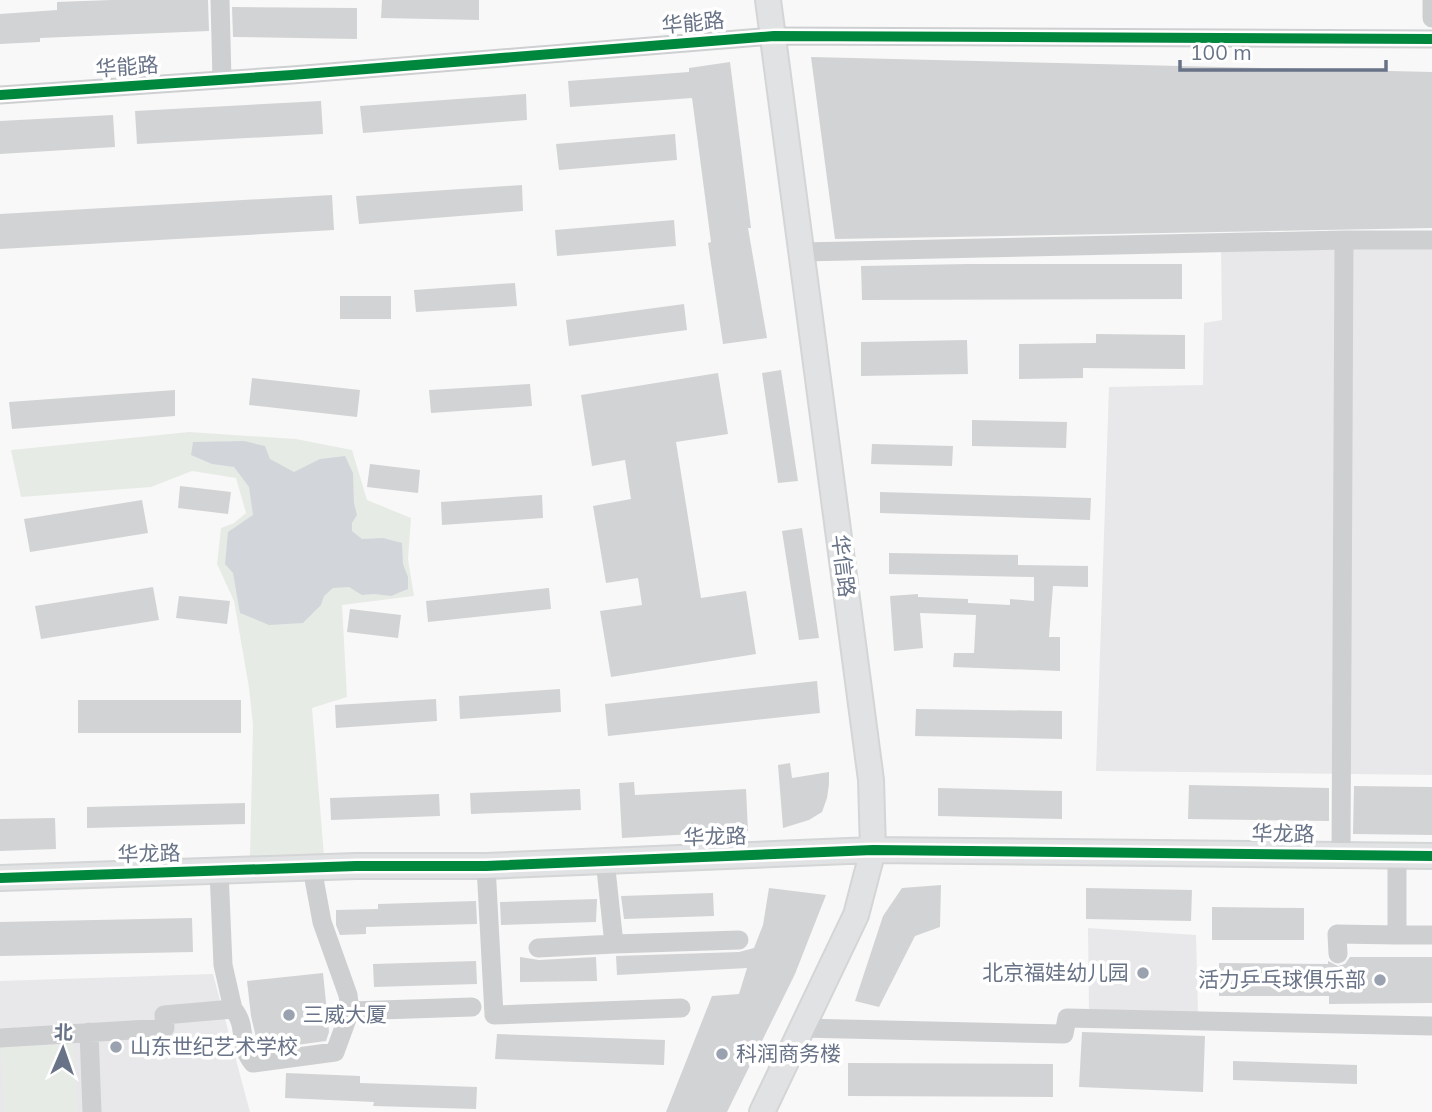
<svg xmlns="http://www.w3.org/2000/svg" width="1432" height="1112" viewBox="0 0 1432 1112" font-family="Mulish,'Noto Sans SC',sans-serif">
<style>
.built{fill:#e8e8ea}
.green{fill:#e7ebe6}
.water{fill:#d2d6db}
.building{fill:#d2d3d4}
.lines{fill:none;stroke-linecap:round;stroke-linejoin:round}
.major-casing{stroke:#d4d5d6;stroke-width:28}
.minor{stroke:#cecfd1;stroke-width:19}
.major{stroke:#e1e2e3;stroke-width:24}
.cycleway-casing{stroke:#fff;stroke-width:15}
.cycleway{stroke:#00873e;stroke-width:10}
.poi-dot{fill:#9aa2af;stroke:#fff;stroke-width:2.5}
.labels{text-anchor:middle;stroke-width:7;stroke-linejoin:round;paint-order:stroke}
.street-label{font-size:21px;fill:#687387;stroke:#fff}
.poi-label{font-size:21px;fill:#687387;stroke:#fff;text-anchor:start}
</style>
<rect width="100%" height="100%" fill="#f8f8f8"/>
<path class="built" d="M1432,245V775L1096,771L1109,387L1203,385L1204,323L1222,320L1221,248Z
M1088,928L1196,935L1198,1014L1089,1012Z
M213,974L250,1112H0V981Z"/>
<path class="green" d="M189,432L296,439L352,450L367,500L411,518L408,559L414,596L342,605L347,697L312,708L324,856H250L253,725L249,688L234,601L217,564L221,528L234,523L246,513L236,478L192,471L151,487L21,497L11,450Z
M73,1044L77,1112H5L1,1047Z"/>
<path class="water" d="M244,441L265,446L270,459L294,472L320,459L345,456L353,473L354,503L357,515L352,523V531L362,539L383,538L402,543L403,564L408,577V589L391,596L374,594L362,595L349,587L333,588L324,596L321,605L303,623L269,625L240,613L233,573L225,564L228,532L253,515L249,487L234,467L212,464L191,455L193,442Z"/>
<path class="building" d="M111,0H208L209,31L40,38V42L0,44V14L57,10V2Z
M382,0H479V20L381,18Z
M232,7L357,8V39L233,37Z
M811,57L1432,72V228L835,239Z
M730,62L751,228H748L767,338L723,344L708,243L711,242L692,98L570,107L568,81L689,72V68Z
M526,94L527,120L363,133L360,106Z
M321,101L323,134L137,144L135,111Z
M113,115L115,147L0,154V121Z
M675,134L677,160L559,170L556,144Z
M522,185L523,211L359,224L356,196Z
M332,195L334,230L0,249V214Z
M674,220L676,246L557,256L555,230Z
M968,264H1182V299L862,300L861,266Z
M515,283L517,306L416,312L414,290Z
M340,296H391V319H340Z
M684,304L687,330L569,346L566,320Z
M1096,334L1185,335V369L1083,368V378L1019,379V344L1096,343Z
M967,340L968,374L861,376V342Z
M781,370L798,481L778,483L762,373Z
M718,373L728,434L676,442L701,598L746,591L756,654L611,677L600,611L642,605L638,578L606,583L593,506L631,499L625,460L592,466L581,395Z
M252,378L360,390L357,417L249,405Z
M530,384L532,406L431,413L429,390Z
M175,390V416L12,429L9,402Z
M972,420L1067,422L1066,448L972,446Z
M872,444L953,446L952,466L871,464Z
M370,464L420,470L418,493L367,487Z
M180,486L231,492L228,514L178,508Z
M880,492L1091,498L1090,520L880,513Z
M542,495L543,518L442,525L441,502Z
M142,500L148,533L30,552L24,519Z
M802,528L819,638L799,640L782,531Z
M889,553L1018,555V565L1088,566V587L1053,586L1049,637H1060V671L953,667L954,653H974L976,615L920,613L923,648L894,651L890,596L918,594V597L968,599V603L1010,605V599L1034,601V577L889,574Z
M153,587L159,620L41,639L35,606Z
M549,588L551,609L428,622L426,601Z
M179,596L230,601L227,624L176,618Z
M350,609L401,615L398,638L347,632Z
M817,681L820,713L608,736L605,704Z
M560,689L561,712L460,719L459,696Z
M436,699L437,721L336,728L335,705Z
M78,700H241V733H78Z
M916,709L1062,711V739L915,736Z
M790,763L792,778L829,772V784L827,798L822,812L809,820L783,828L778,765Z
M634,782L635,795L746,789L748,831L622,838L619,783Z
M1189,785L1329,788V821L1188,819Z
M1354,786L1432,787V835L1353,834Z
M938,788L1062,791V819L938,816Z
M580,789L581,810L471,814L470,793Z
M439,794L440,816L331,820L330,798Z
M245,803V824L87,828V807Z
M55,818L56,849L0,851V819Z
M941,885L940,927L915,936L879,1007L855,1001L883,916L902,888Z
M769,888L826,895L795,974L727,1112H666L712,996L739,994L747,968L617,975L616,956L739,952L754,948L763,925Z
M1086,888L1192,890L1191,921L1086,919Z
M713,893L714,916L624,919L621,896Z
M597,899L596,922L501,925L500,902Z
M476,901L477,924L366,927V934L340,935L336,925V910L378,909V904Z
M1212,907L1304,908V940H1212Z
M192,918L193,952L0,956V922Z
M520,957L539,960L596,957L597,981L520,982Z
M1350,957H1432V1003L1329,1004V996H1219V963L1328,964V961L1338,966L1345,964Z
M476,961L477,984L374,987L373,964Z
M323,973L329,1032L326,1041L259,1050L251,1016L247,981Z
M1082,1032L1205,1036L1203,1092L1079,1087Z
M497,1034L665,1040L664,1065L495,1059Z
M1233,1061L1357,1065V1084L1233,1080Z
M848,1063L1053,1064V1097L848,1096Z
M286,1073L360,1076V1083L477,1087L476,1109L373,1106L374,1102L285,1098Z"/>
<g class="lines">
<defs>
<path id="major" d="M0,878L356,866H486L873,850L1432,856
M762,1112L856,915L873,850L871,780L768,0"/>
</defs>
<use href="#major" class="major-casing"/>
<path class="minor" d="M220,0L222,80
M1432,0V18
M0,95L292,75L774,36L1432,39
M802,252L1344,240H1432
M1341,854L1344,240
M605,860L614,944L739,940
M486,866L494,1015L681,1008
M219,871L223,965L233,1009
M1397,935H1432
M538,948L614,944
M1338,954L1337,934L1397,935V856
M350,1011L472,1007
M801,1028L1064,1034L1067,1018L1432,1026
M89,1032L92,1112
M0,1038L165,1028L164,1015L233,1009C248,1026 237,1043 253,1063L335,1052L350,1011L348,995L322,922L312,868"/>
<use href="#major" class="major"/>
<defs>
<path id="cycleway" d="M0,95L292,75L774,36L1432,39
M0,878L356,866H486L873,850L1432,856"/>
</defs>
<use href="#cycleway" class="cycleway-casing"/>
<use href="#cycleway" class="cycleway"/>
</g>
<g class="poi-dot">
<circle cx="1143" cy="973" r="7"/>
<circle cx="1380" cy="980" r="7"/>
<circle cx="289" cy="1015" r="7"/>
<circle cx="116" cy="1047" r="7"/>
<circle cx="722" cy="1054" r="7"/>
</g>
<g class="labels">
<g class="street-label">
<text transform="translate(693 23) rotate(-5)" y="7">华能路</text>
<text transform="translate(127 67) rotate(-4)" y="7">华能路</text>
<text transform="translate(843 566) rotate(83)" y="7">华信路</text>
<text transform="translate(1283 834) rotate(1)" y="7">华龙路</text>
<text transform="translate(715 837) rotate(-2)" y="7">华龙路</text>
<text transform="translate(149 854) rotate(-2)" y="7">华龙路</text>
</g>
<g class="poi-label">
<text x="1129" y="980" text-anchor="end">北京福娃幼儿园</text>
<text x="1366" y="987" text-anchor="end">活力乒乓球俱乐部</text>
<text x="303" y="1022">三威大厦</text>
<text x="130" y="1054">山东世纪艺术学校</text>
<text x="736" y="1061">科润商务楼</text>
</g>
</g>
<g transform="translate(63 1049) rotate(2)" stroke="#ffffff" stroke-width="5" paint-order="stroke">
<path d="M0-5L12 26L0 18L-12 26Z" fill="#687387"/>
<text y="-10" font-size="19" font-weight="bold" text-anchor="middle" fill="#687387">北</text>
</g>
<path d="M1180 60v10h206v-10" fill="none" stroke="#687387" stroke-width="3.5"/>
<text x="1190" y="60" font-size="21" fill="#687387" stroke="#ffffff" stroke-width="5" paint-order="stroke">100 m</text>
</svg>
